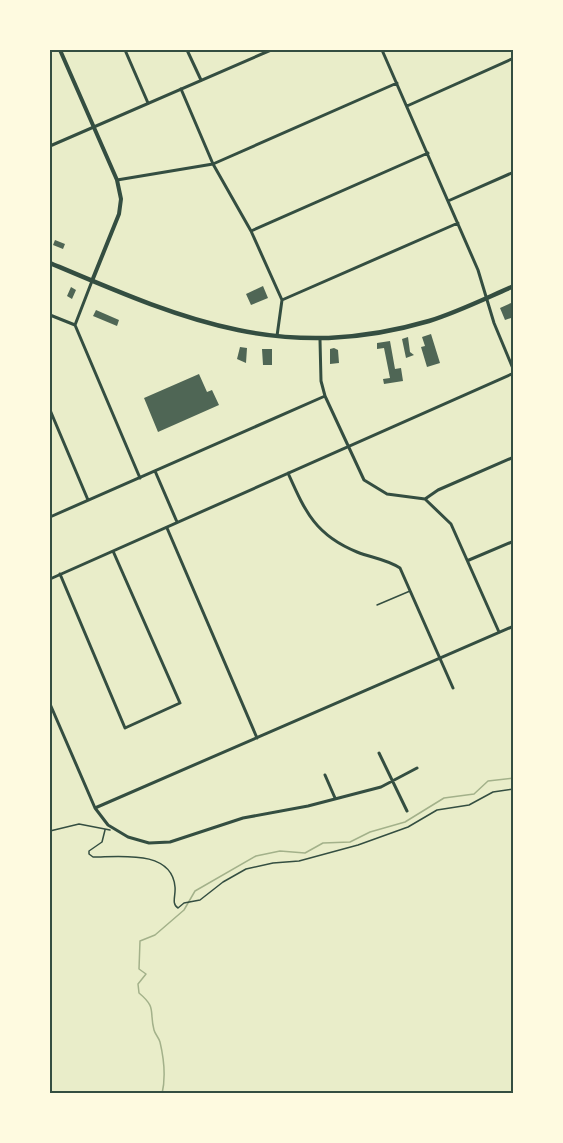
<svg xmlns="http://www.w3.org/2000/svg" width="563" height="1143" viewBox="0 0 563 1143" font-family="'Libre Baskerville',serif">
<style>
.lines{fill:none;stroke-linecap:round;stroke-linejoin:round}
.stream{stroke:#a3b18a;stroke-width:1.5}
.building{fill:#4f6655}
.path{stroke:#344e41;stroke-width:1.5}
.service{stroke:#344e41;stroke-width:1.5}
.minor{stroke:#344e41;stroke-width:3}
.tertiary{stroke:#344e41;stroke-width:3}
.secondary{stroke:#344e41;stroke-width:4}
.primary{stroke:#344e41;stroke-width:4.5}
.neatline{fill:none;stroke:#344e41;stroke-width:2}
</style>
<rect width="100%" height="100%" fill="#e9edc9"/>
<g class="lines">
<path class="stream" d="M162,1094C166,1077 164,1059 160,1042C159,1038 155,1034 154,1030C149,1011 157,1008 139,993L138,984L146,974L139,969L140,941L155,935L184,910L195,891L256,856L280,851L305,853L323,843L350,842L370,832L405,822L444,798L474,794L488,781L514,778"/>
</g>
<path class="building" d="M55,240L65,244L63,249L53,245Z
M263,286L268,298L251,305L246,294Z
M71,287L76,290L72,299L67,296Z
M511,303L514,317L505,320L500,308Z
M96,310L119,320L117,326L93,316Z
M431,334L440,363L427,367L421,347L425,346L422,337Z
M408,337L410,352L414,355L406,358L402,339Z
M390,341L395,369L401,368L403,381L384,384L383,379L390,378L384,348L377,349V343Z
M240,347L247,348L246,363L237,359Z
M334,348L338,350L339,363L330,364V349Z
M262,349H272V365H263Z
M199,374L207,392L212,390L219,405L158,432L144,398Z"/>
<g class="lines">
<path class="path" d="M105,830L102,842L89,851V854L93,857C118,857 172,849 175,887C176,895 171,904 178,908L184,903L200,900L223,882L246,869L273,863L299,861L358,845L408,827L437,810L469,805L493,792L514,789
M50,831L79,824L110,830"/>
<path class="service" d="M377,605L410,591"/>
<path class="minor" d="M125,50L148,103
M187,50L201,80
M382,50L478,270L494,323L514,371
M181,89L213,164L251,231L282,300L277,336
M407,106L514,58
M117,180L213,164L397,83
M448,201L514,172
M251,231L428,153
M282,300L458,223
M50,315L75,325L140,478
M75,325L92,281
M320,340L321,381L325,396L364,480L387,494L425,499L451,524L499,632
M50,410L88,500
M155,471L177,522
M288,473C305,511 315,535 357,552C372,558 386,559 400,568L453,688
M425,499L438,490L514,457
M50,517L325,396
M167,528L257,738
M469,560L514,541
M60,574L125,728L180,703L113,551
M50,579L514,373
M50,704L95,808L108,825L128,837L149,843L170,842L243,818L308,806L381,787L417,768
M379,753L407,811
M325,775L335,798
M95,808L514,626"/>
<path class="tertiary" d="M50,146L271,50"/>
<path class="secondary" d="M60,50L117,180L121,199L119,214L92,281"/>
<path class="primary" d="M50,263C182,319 282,364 429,321C458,312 486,298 514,286"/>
</g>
<rect width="563" height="1143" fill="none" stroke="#fefae0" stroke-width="102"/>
<rect x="51" y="51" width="461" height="1041" class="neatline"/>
</svg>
